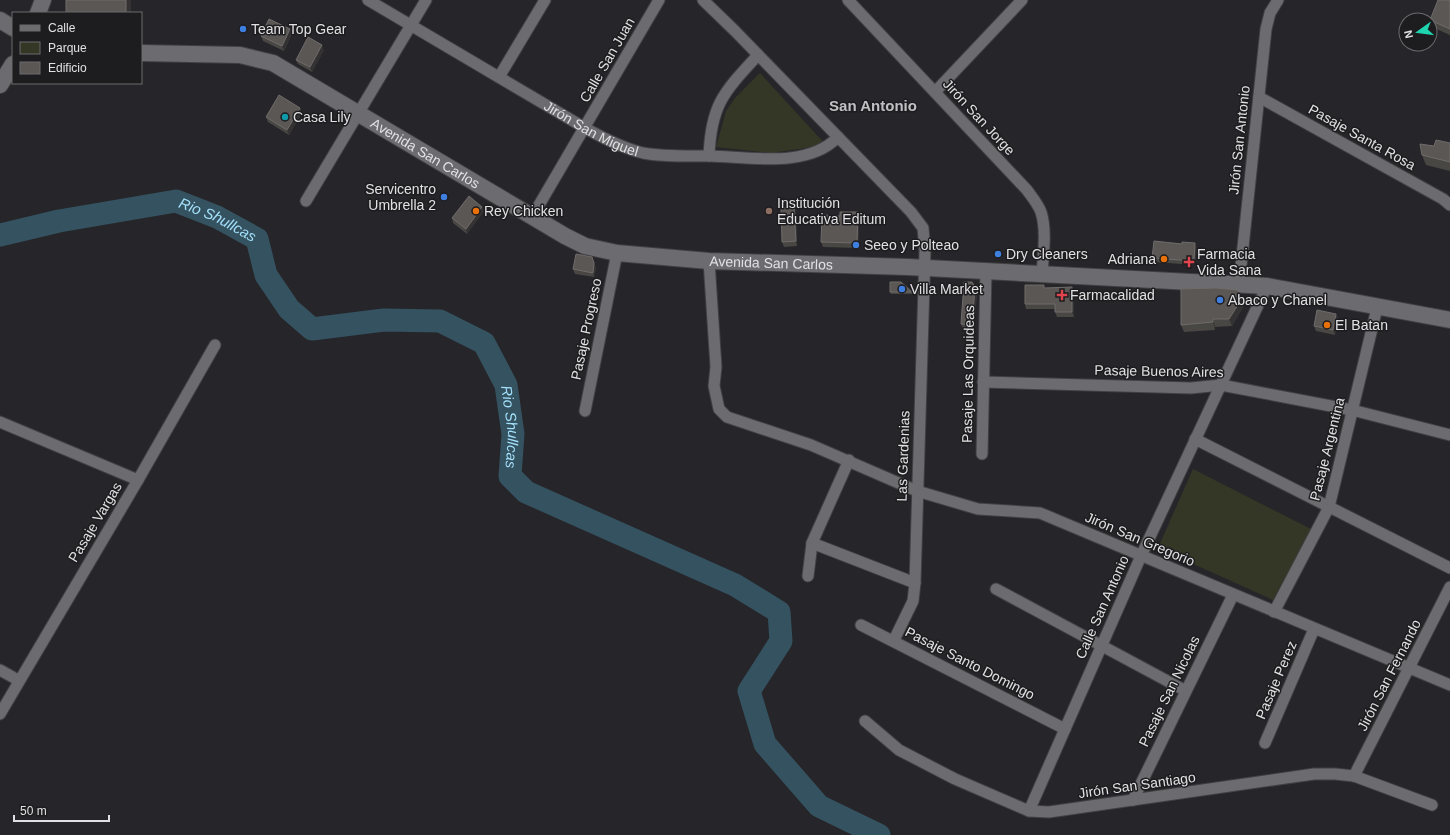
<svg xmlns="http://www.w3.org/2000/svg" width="1450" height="835" viewBox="0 0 1450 835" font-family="Helvetica,sans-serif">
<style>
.green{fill:#343726}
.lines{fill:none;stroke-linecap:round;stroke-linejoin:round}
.river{stroke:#345260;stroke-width:23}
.street-casing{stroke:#414043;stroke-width:13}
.secondary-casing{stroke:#414043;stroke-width:18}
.street{stroke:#6c6b6f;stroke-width:11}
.secondary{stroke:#6c6b6f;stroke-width:16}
.wall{fill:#494744}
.shaded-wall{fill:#343232}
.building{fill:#5a5755;stroke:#6f6c6b}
.shop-dot{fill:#3f7fe0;stroke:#1d1c1f;stroke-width:1.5}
.culture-dot{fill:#0f9aa8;stroke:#1d1c1f;stroke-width:1.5}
.food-dot{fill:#e8710a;stroke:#1d1c1f;stroke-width:1.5}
.education-dot{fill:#8d6e63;stroke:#1d1c1f;stroke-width:1.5}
.health-dot{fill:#e0444e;stroke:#1d1c1f;stroke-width:1.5}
.labels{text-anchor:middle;stroke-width:3;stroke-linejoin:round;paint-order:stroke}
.poi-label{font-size:14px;fill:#e1e0e3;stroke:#1d1c1f;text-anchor:start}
.street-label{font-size:14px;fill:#e1e0e3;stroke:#1d1c1f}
.neighbourhood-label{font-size:15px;font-weight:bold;fill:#c0bfc3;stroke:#1d1c1f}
.water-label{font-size:15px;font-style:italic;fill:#a3dffa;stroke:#1d1c1f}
</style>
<rect width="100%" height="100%" fill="#262529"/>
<path class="green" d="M760,73L826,145L771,153L716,147L726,111L735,98Z
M1193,469L1311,529L1273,600L1158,548Z"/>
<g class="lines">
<path class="river" id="s1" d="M0,235L59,221L176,201L217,217L257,239L266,275L289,309L312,329L384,320L440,321L484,343L506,385L513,434L510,476L526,492L735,585L779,612L781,641L749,691L765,744L819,806L879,835"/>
<defs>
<g id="street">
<path id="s2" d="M368,0L585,128C603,138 622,148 643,153C665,157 687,156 710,156C749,157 807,169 838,137"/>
<path d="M703,0L735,31L911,212L923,228L925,251L915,583L913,601L894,640"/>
<path d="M848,0L1027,190C1032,197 1038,204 1041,212C1047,231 1043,255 1042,275"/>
<path d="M499,77L545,0"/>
<path d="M935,92L1022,0"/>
<path d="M1259,97L1443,199L1450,205"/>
<path d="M709,156C711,104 724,92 758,55"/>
<path d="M306,201L426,0"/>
<path d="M532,217L659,0"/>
<path d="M709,261L716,367L714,386L719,409L727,417L811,445L917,491L978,509L1040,513L1450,685"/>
<path d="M1239,285L1266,29L1270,13L1278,0"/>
<path d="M983,382L1191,388L1221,385L1352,410L1450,435"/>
<path d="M585,411L617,253"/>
<path d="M0,422L138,480"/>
<path d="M1195,439L1450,568"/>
<path d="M982,454L986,272"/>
<path d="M812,543L915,583"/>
<path d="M808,576L812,543L849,460"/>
<path d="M996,589L1186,691"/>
<path d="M1274,612L1329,507L1377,308"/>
<path d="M861,625L1065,729"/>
<path d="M0,670L18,680"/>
<path d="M0,714L138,480L215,345"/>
<path d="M865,721L899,750L955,779L1029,811L1049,812L1314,774H1335L1354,776L1432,805"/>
<path d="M1265,743L1314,629"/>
<path d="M1354,776L1450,587"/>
<path d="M1133,800L1233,595"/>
<path d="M1029,811L1141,556L1267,286"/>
</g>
<g id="secondary">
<path d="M38,13L43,0"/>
<path d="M0,20L13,28"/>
<path id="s3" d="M141,53L240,55L273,63L565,236L585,246L617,253L709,261L908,267L1267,286L1450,320"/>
<path d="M0,85L13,64"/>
</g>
</defs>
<use href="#street" class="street-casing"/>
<use href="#secondary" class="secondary-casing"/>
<use href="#street" class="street"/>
<use href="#secondary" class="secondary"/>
</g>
<path class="wall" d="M1450,0V35L1432,27L1430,20Z
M292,34L284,51L263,41L261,36Z
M324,50L312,72L298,64L296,60Z
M300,108L302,113L289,135L268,122L266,117Z
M1450,143V171L1426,165L1422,155L1434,146Z
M484,211L467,234L453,223L452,218Z
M796,212L797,246L784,247L782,242Z
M859,217V248L823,247L821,242Z
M1197,248L1195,265L1154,262L1152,258Z
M594,263L596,268L594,277L575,274L573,269Z
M1045,288L1074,292V317H1057L1055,312V309H1026L1025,304Z
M890,292H912L913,294H891Z
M977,292L974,329H963L961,324Z
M1240,293L1243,300V307L1232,326L1215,327V330L1184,332L1181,325Z
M1336,314L1338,318L1335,335L1316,331L1314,326Z"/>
<path class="shaded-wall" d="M126,0H131V13H126Z
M290,29L292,34L284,51L282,46Z
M322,45L324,50L312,72L310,67Z
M300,108L302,113L289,135L287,130Z
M482,207L484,211L467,234L466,229Z
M794,207L796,212L797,246L796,241Z
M858,212L859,217V248L857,243Z
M1195,243L1197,248L1195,265L1194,261Z
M594,263L596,268L594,277L593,273Z
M975,287L977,292L974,329L972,325Z
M1072,287L1074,292V317L1072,312Z
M1240,293L1243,300V307L1232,326L1229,319Z
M1336,314L1338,318L1335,335L1333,330Z
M1213,319L1215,327V330L1213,322Z"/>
<path class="building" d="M66,0H126V13H66Z
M1438,0H1450V29L1430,20Z
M269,19L290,29L282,46L261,36Z
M308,37L322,45L310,67L296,60Z
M279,95L300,108L287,130L266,117Z
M1436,140L1450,143V162L1422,155L1420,144L1434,146Z
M469,196L482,207L466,229L452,218Z
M794,207L796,241L782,242L781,208Z
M840,212H858L857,243L821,242L822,215L840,216Z
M1154,241L1182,244V242L1195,243L1194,261L1152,258Z
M576,254L592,257L594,263L593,273L573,269Z
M890,282H901L912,292H890Z
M964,282H972L975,287L972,325L961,324Z
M1025,285H1044V288L1072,287V312H1055V304H1025Z
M1216,288L1237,290L1240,293L1241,300L1229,319H1213V322L1181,325V289Z
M1317,310L1336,314L1333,330L1314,326Z"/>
<g class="shop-dot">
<circle cx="243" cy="29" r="4"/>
<circle cx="444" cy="197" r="4"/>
<circle cx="856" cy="245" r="4"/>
<circle cx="998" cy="254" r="4"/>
<circle cx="902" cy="289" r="4"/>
<circle cx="1220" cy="300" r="4"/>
</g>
<circle class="culture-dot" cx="285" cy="117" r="4"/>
<g class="food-dot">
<circle cx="476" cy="211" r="4"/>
<circle cx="1164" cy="259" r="4"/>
<circle cx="1327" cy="325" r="4"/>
</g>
<circle class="education-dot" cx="769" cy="211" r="4"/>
<g class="health-dot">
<path d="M1187 256h4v4h4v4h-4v4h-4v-4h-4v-4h4z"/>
<path d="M1060 289h4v4h4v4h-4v4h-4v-4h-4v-4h4z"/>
</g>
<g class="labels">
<g class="poi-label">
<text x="251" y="34">Team Top Gear</text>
<text x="293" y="122">Casa Lily</text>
<text x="436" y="194" text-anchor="end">Servicentro<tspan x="436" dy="16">Umbrella 2</tspan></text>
<text x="777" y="208">Institución<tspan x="777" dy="16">Educativa Editum</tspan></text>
<text x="484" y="216">Rey Chicken</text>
<text x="864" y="250">Seeo y Polteao</text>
<text x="1006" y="259">Dry Cleaners</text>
<text x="1197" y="259">Farmacia<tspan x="1197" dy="16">Vida Sana</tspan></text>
<text x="1156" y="264" text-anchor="end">Adriana</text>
<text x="910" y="294">Villa Market</text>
<text x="1070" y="300">Farmacalidad</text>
<text x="1228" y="305">Abaco y Chanel</text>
<text x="1335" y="330">El Batan</text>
</g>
<g class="street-label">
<text transform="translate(607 60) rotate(-60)" y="5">Calle San Juan</text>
<text transform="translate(979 117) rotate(47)" y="5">Jirón San Jorge</text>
<text dy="5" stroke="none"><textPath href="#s2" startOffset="258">Jirón San Miguel</textPath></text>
<text transform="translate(1362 137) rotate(29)" y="5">Pasaje Santa Rosa</text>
<text transform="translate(1239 140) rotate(-84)" y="5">Jirón San Antonio</text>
<text dy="5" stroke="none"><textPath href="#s3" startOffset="310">Avenida San Carlos</textPath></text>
<text dy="5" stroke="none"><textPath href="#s3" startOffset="682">Avenida San Carlos</textPath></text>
<text transform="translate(586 329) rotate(-78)" y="5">Pasaje Progreso</text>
<text transform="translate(1159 371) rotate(1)" y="5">Pasaje Buenos Aires</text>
<text transform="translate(968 374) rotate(-89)" y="5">Pasaje Las Orquideas</text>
<text transform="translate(1327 449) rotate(-76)" y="5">Pasaje Argentina</text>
<text transform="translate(903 456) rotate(-88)" y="5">Las Gardenias</text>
<text transform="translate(95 522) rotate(-59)" y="5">Pasaje Vargas</text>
<text transform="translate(1140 539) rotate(23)" y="5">Jirón San Gregorio</text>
<text transform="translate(1102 607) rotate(-66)" y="5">Calle San Antonio</text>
<text transform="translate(970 663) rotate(27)" y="5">Pasaje Santo Domingo</text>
<text transform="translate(1389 675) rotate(-63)" y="5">Jirón San Fernando</text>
<text transform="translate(1276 680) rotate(-67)" y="5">Pasaje Perez</text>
<text transform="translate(1169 691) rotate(-64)" y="5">Pasaje San Nicolas</text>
<text transform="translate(1137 785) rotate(-8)" y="5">Jirón San Santiago</text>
</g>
<g class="neighbourhood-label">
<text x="873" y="111">San Antonio</text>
</g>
<g class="water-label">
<text dy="5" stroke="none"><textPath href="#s1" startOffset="225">Rio Shullcas</textPath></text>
<text dy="5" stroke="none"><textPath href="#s1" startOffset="645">Rio Shullcas</textPath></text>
</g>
</g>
<rect x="12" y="12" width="130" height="72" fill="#1d1c1f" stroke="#6b6a6d"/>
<rect x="20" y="25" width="20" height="6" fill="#6c6b6f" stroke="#6b6a6d"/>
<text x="48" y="32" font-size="12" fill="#e1e0e3">Calle</text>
<rect x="20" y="42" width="20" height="12" fill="#343726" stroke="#6b6a6d"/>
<text x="48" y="52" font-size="12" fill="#e1e0e3">Parque</text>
<rect x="20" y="62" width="20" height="12" fill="#5a5755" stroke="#6b6a6d"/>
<text x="48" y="72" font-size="12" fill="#e1e0e3">Edificio</text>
<g transform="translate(1418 32) rotate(256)"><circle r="19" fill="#1d1c1f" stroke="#6b6a6d"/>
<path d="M0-3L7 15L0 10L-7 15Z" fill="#1ed5b0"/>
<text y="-6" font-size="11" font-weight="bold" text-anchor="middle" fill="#e1e0e3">N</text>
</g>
<path d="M14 815v6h95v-6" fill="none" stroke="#e1e0e3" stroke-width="2"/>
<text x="20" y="815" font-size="12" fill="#e1e0e3" stroke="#1d1c1f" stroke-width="3" paint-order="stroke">50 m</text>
</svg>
